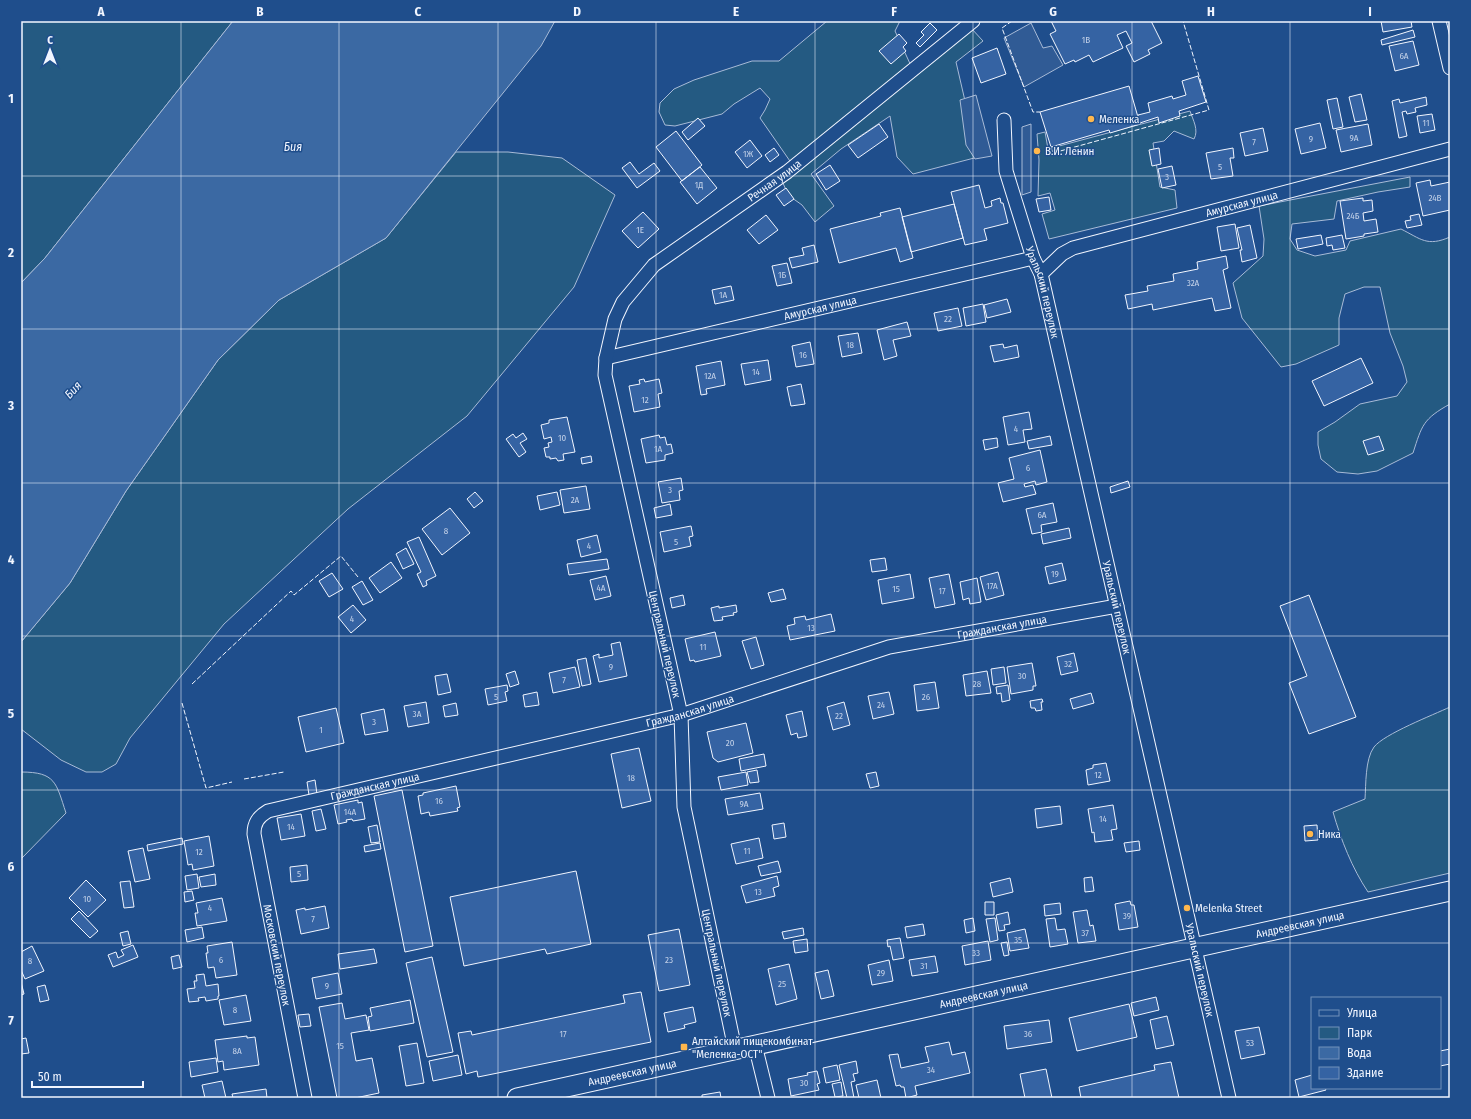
<svg xmlns="http://www.w3.org/2000/svg" width="1471" height="1119" viewBox="0 0 1471 1119" font-family="'Fira Sans Condensed',sans-serif">
<style>
.green{fill:#245a82;stroke:#a8bbd7}
.parking{fill:#305b95;stroke:#a8bbd7}
.water{fill:#3b69a3;stroke:#a8bbd7}
.building{fill:#3563a3;stroke:#f2f6ff}
.lines{fill:none;stroke-linecap:round;stroke-linejoin:round}
.street-casing{stroke:#f2f6ff;stroke-width:15}
.secondary-casing{stroke:#f2f6ff;stroke-width:21}
.street{stroke:#1f4e8c;stroke-width:13}
.secondary{stroke:#1f4e8c;stroke-width:19}
.fence{stroke:#f2f6ff;stroke-width:1;stroke-dasharray:5 2;stroke-linecap:butt}
.grid{fill:none;stroke:#f2f6ff;stroke-width:1;stroke-opacity:0.55}
.poi-dot{fill:#ffb74d;stroke:#1f4e8c;stroke-width:1.5}
.labels{text-anchor:middle;stroke-width:3;stroke-linejoin:round;paint-order:stroke}
.number-label{font-size:9px;fill:#c3d1e8}
.poi-label{font-size:11px;fill:#f2f6ff;stroke:#1f4e8c;text-anchor:start}
.street-label{font-size:11px;fill:#f2f6ff;stroke:#1f4e8c}
.water-label{font-size:12px;font-style:italic;fill:#f2f6ff;stroke:#1f4e8c}
.neatline{fill:none;stroke:#f2f6ff;stroke-width:1.5}
.grid-label{font-size:13px;text-anchor:middle;font-weight:bold;fill:#f2f6ff}
</style>
<rect width="100%" height="100%" fill="#1f4e8c"/>
<path class="green" d="M21,21H233L45,258L21,283Z
M827,21H900L895,31L912,68L792,164L760,118L765,110L770,99L760,88L734,104L722,114L675,126L665,125L659,112L660,103L674,89L694,80L752,61H779Z
M971,28L983,41L956,62L978,157L913,174L897,157L890,116L841,149L811,174L834,206L815,222L802,205L788,195L783,183Z
M1190,111C1193,120 1199,130 1194,139L1174,131L1164,141L1153,143L1160,187L1175,190L1177,208L1049,239L1042,214L1055,210L1050,193L1038,196L1039,160L1037,134L1045,132L1048,149Z
M456,152H508L562,158L615,195L574,287L467,416L348,509L224,624L130,738L116,764L102,772H86L61,760L21,729V642L70,583L126,491L218,360L279,300L386,238Z
M1410,177V187L1378,192L1337,201L1334,219L1292,224L1290,239L1297,250L1315,256L1346,250L1350,241L1401,229C1421,239 1427,247 1450,237V404C1423,419 1422,425 1413,453L1377,471L1358,474L1337,472L1321,459L1318,445V432L1335,422L1360,404L1397,396L1407,382L1403,366L1390,333L1380,287H1364L1345,294L1339,318V345L1296,364L1281,367L1242,318L1233,283L1263,256L1264,239L1259,206Z
M1450,707V873L1368,892C1352,868 1341,840 1333,812L1365,799C1366,785 1365,759 1374,747C1384,734 1433,715 1450,707Z
M21,772C56,772 56,783 66,813L21,859Z"/>
<path class="parking" d="M1031,23L1043,48L1052,46L1063,65L1024,87L1004,38Z
M976,95L992,156L975,159L966,145L960,100Z
M1031,124V192L1022,195V127Z"/>
<path class="water" d="M233,21H555L541,46L386,238L279,300L218,360L126,491L70,583L21,642V283L45,258Z"/>
<path class="building" d="M1051,21H1151L1162,43L1148,50L1150,54L1134,62L1126,46L1132,43L1126,31L1117,35L1123,48L1093,62L1089,55L1075,62L1074,60L1065,64L1050,34L1056,31Z
M1381,21H1411L1412,27L1383,32Z
M930,23L937,30L920,47L916,43L924,35L921,32Z
M1413,30L1415,37L1382,45L1381,40Z
M899,34L907,43L903,47L906,51L891,64L879,51Z
M1413,41L1419,65L1395,71L1389,46Z
M997,48L1006,74L981,83L972,58Z
M1198,76L1206,102L1179,111L1180,116L1159,123L1158,117L1140,123L1138,115L1150,112L1148,103L1172,96L1173,99L1186,95L1182,81Z
M1129,86L1140,124L1110,133L1109,130L1051,147L1040,112Z
M1361,94L1367,120L1355,122L1349,97Z
M1426,97L1427,105L1415,108L1416,112L1407,114L1406,111L1402,112L1407,136L1399,138L1392,101L1399,99L1400,103Z
M1337,98L1343,127L1333,129L1327,100Z
M1432,114L1435,130L1420,133L1417,116Z
M698,118L705,126L688,140L682,132Z
M1320,123L1326,148L1301,154L1295,129Z
M879,124L888,137L858,158L848,145Z
M1368,124L1372,145L1341,152L1336,130Z
M1263,128L1268,151L1245,156L1240,133Z
M676,131L702,165L682,181L656,147Z
M750,140L762,156L747,168L735,152Z
M774,148L779,155L770,162L765,155Z
M1159,148L1161,164L1152,166L1149,150Z
M1233,148L1234,158H1230L1233,176L1211,179L1206,153Z
M630,162L639,174L654,163L660,171L637,188L622,168Z
M830,165L840,181L826,190L816,174Z
M1172,166L1176,185L1162,188L1158,169Z
M700,167L717,188L697,204L680,182Z
M1430,180L1431,186L1450,182V210L1423,216L1416,183Z
M979,185L985,208L992,206L991,201L1000,198L1001,203H1003L1008,223L984,229L987,240L965,245L951,192Z
M786,188L794,199L784,206L776,195Z
M1049,197L1051,210L1039,212L1036,199Z
M1363,198V201L1372,200L1373,211L1363,213L1364,221L1376,219L1378,232L1364,234V236L1346,239L1340,201Z
M954,204L963,238L911,252L902,217Z
M900,208L913,258L900,262L896,248L839,263L830,229L881,216L880,213Z
M643,212L659,229L638,248L622,231Z
M1419,214L1422,225L1407,228L1405,221L1411,220L1410,216Z
M766,215L778,230L759,244L747,230Z
M1235,224L1239,248L1221,251L1217,227Z
M1250,225L1257,258L1242,262L1240,250H1242L1237,228Z
M1321,235L1323,244L1298,249L1296,239Z
M1342,235L1345,248L1333,250L1332,245L1327,246L1326,238Z
M814,245L818,262L792,268L789,258L804,255L802,248Z
M1226,256L1228,268L1223,270L1231,308L1215,311L1212,298L1153,310L1152,304L1128,309L1125,295L1148,291L1147,286L1174,281L1173,274L1198,269L1197,262Z
M787,263L792,283L777,286L772,266Z
M731,286L734,300L715,304L712,290Z
M1007,299L1011,312L987,318L984,305Z
M983,304L986,322L966,326L963,308Z
M958,308L962,326L938,331L934,313Z
M907,322L911,336L893,340L897,356L884,360L877,330Z
M858,333L862,353L842,357L838,336Z
M810,342L814,364L796,367L792,346Z
M1003,344L1004,348L1017,345L1019,357L994,362L990,346Z
M1361,358L1373,383L1324,406L1312,381Z
M768,360L771,380L745,385L741,364Z
M721,361L725,385L706,389L707,394L701,395L696,366Z
M644,379L645,382L659,379L662,393L658,394L660,407L634,412L629,386L640,384L639,380Z
M801,384L805,404L791,406L787,387Z
M1029,412L1032,429L1023,430L1025,442L1008,445L1003,417Z
M567,417L575,452L563,454L564,460L558,461L556,458L550,459V457H546L544,448L549,447L548,443L552,442L551,437L544,439L541,425L549,423V420Z
M523,433L527,439L520,443L526,452L519,457L506,439L513,434L516,438Z
M659,435L660,438L665,437L667,445L671,444L673,453L665,455V460L646,463L641,439Z
M1050,436L1052,445L1029,449L1027,441Z
M1379,436L1384,450L1368,455L1363,441Z
M997,438L998,447L985,450L983,440Z
M1040,450L1047,482L1036,485L1035,481L1024,484L1025,487L1033,485L1036,494L1003,502L998,483L1014,479L1009,458Z
M591,456L592,462L582,464L581,458Z
M681,478L683,490L679,491L680,500L662,503L658,482Z
M1128,481L1130,487L1111,493L1110,487Z
M586,486L590,509L564,513L560,490Z
M475,492L483,501L474,508L467,499Z
M557,492L560,505L540,510L537,496Z
M1053,503L1057,522L1041,525L1042,532L1032,534L1026,509Z
M670,504L672,515L656,518L654,508Z
M450,508L470,533L442,555L422,529Z
M691,526L693,536L689,537L691,546L664,552L660,532Z
M1069,528L1071,538L1043,544L1041,534Z
M597,535L601,552L581,557L577,540Z
M419,537L436,576L426,581L427,585L423,587L417,574L421,572L407,542Z
M406,548L414,564L403,569L396,554Z
M885,558L887,570L872,572L870,560Z
M607,559L609,569L569,575L567,564Z
M391,562L402,578L380,593L369,578Z
M1062,563L1066,580L1049,584L1045,567Z
M998,572L1004,595L986,600L980,577Z
M332,573L343,589L329,597L319,581Z
M910,574L914,598L882,604L878,580Z
M949,574L955,604L935,608L929,578Z
M606,576L611,596L595,600L590,580Z
M977,578L981,602L970,604L969,598L963,600L960,582Z
M362,581L373,600L363,605L352,587Z
M783,589L786,599L771,602L768,593Z
M683,595L685,605L672,608L670,598Z
M1309,595L1356,717L1309,734L1289,683L1307,676L1280,606Z
M353,605L366,620L351,633L338,617Z
M736,605L737,612L733,613L734,615L722,617L723,620L714,621L711,608L719,606V608Z
M831,614L835,631L790,640L787,626L795,624L794,618L805,616L806,620Z
M715,632L721,656L695,662L694,660L690,661L685,639Z
M756,637L764,665L751,669L742,641Z
M620,642L627,676L599,682L593,656L599,654V658L613,655L611,644Z
M1074,653L1078,671L1061,675L1057,657Z
M586,658L591,684L582,686L577,660Z
M1032,663L1036,686H1033V690L1011,694L1007,667Z
M575,667L580,687L553,693L549,673Z
M1004,667L1006,683L993,685L991,669Z
M515,671L519,684L510,687L506,674Z
M987,671L991,693L966,696L963,675Z
M447,674L451,692L438,695L435,676Z
M935,682L939,708L917,711L914,685Z
M507,685L508,691L505,692L507,701L488,705L485,689Z
M1008,685L1010,700L1002,702L1001,693L997,694L996,687Z
M537,692L539,705L525,707L523,695Z
M889,692L894,714L873,719L868,696Z
M1091,693L1094,703L1073,709L1070,699Z
M1042,699L1043,702H1041L1042,710L1036,711L1035,708H1031L1030,701Z
M426,702L429,723L408,727L404,706Z
M844,702L850,725L833,730L827,707Z
M456,703L458,715L445,717L443,706Z
M336,708L344,743L306,752L298,717Z
M384,709L388,731L365,735L361,714Z
M802,711L807,736L798,738L797,733L791,735L786,715Z
M746,723L753,753L718,762L713,758L707,732Z
M639,748L651,801L622,808L611,754Z
M764,754L766,766L741,771L739,759Z
M1106,763L1110,781L1088,785L1086,770L1093,768V765Z
M757,770L759,782L750,783L747,772Z
M746,772L748,785L721,790L718,777Z
M876,772L879,786L870,788L866,774Z
M315,780L317,794L309,795L307,782Z
M456,786L460,807L457,808L458,811L430,816L429,812L421,814L418,796L423,795V793Z
M402,790L433,946L405,952L374,796Z
M760,793L763,809L728,815L725,799Z
M358,800V803L362,802L365,819L353,821L352,819L346,820L347,822L338,824L334,805Z
M1113,805L1117,829L1111,830L1113,840L1095,842L1094,832L1092,833L1088,809Z
M1060,806L1062,824L1037,828L1035,809Z
M321,809L326,829L316,831L312,811Z
M301,814L305,836L281,840L277,818Z
M784,823L786,837L774,839L772,825Z
M377,825L380,842L371,843L368,827Z
M1317,825L1318,840L1305,841L1304,826Z
M209,836L214,866L193,870L192,864L188,865L184,841Z
M182,838L183,844L148,851L147,845Z
M759,838L763,858L736,864L731,844Z
M1139,841L1140,850L1126,852L1124,843Z
M380,843L381,849L365,852L364,846Z
M143,848L150,879L135,882L128,851Z
M778,861L781,872L761,876L758,866Z
M307,865L308,880L291,882L290,867Z
M576,871L591,944L547,954L545,949L464,966L450,897Z
M197,874L199,888L187,890L185,876Z
M215,874L216,885L201,887L199,877Z
M777,876L779,886L773,888L775,896L746,903L741,886Z
M1092,877L1094,891L1085,892L1084,878Z
M1010,878L1013,892L993,897L990,883Z
M86,880L106,900L88,917L69,898Z
M130,881L134,907L124,908L120,882Z
M192,891L194,900L185,902L184,892Z
M222,898L227,921L197,926L195,913H198L196,903Z
M1130,901L1131,905H1134L1138,927L1119,930L1115,904Z
M985,902H994V915H985Z
M1060,903L1061,914L1045,916L1044,905Z
M325,906L329,928L301,934L296,910L305,908V910Z
M1087,910L1090,926L1093,925L1096,941L1078,943L1073,912Z
M79,911L98,931L90,938L71,919Z
M1008,912L1010,924L1004,925L1005,930L999,931L996,915Z
M973,918L975,931L966,933L964,920Z
M995,918L998,940L990,942L986,919Z
M1055,918L1057,930L1065,929L1068,944L1050,947L1046,919Z
M923,924L925,935L907,938L905,927Z
M202,927L204,938L187,942L185,930Z
M803,928L804,935L784,939L782,932Z
M679,929L690,985L659,991L648,935Z
M1025,929L1029,948L1010,951L1007,933Z
M128,931L131,944L123,946L120,933Z
M900,938L904,958L893,960L890,946L888,947L887,940Z
M807,939L808,951L795,953L793,941Z
M988,941L991,960L965,965L962,946Z
M232,942L237,975L216,978L214,967L208,968L206,953H208L207,946Z
M1007,942L1009,955L1004,956L1001,943Z
M133,945L138,957L113,967L108,955L116,952L118,958L124,955L121,950Z
M32,946L44,971L25,979L21,970V952Z
M374,949L377,963L340,969L338,954Z
M179,955L182,967L173,969L171,957Z
M935,956L938,972L912,976L909,960Z
M432,957L453,1052L427,1057L406,963Z
M889,960L893,981L872,985L868,965Z
M789,964L797,999L776,1005L768,969Z
M828,970L834,996L821,999L815,973Z
M338,973L342,994L316,999L312,978Z
M204,974L206,986L218,984L219,996H218V999L206,1001L205,997L198,998L199,1001L189,1002L187,989L195,988L194,981H197L196,975Z
M21,982L24,994L21,995Z
M45,985L49,1000L40,1002L37,987Z
M641,992L651,1042L478,1077L477,1071L466,1074L458,1033L471,1031L472,1035L625,1003L623,995Z
M246,995L251,1021L224,1025L219,1000Z
M1156,997L1159,1010L1134,1016L1131,1003Z
M410,1000L414,1023L370,1031L368,1017L372,1016L370,1008Z
M342,1003L345,1019L366,1015L369,1030L351,1033L356,1061L372,1058L379,1093L355,1098H337L319,1007Z
M1129,1004L1137,1037L1077,1051L1069,1018Z
M693,1007L696,1022L684,1025L685,1028L668,1032L664,1013Z
M309,1014L311,1026L300,1027L298,1015Z
M1167,1016L1174,1045L1156,1049L1150,1020Z
M1049,1020L1052,1042L1007,1049L1004,1026Z
M1259,1027L1265,1054L1241,1059L1235,1031Z
M247,1036V1038L255,1037L259,1065L224,1070L223,1061L218,1062L215,1040Z
M26,1038L29,1053L21,1054V1039Z
M949,1042L952,1055L965,1052L970,1073L915,1086L917,1095L906,1098L904,1087H901L900,1085L896,1086L889,1055L898,1054L901,1068L929,1062L925,1047Z
M417,1043L424,1083L406,1086L399,1046Z
M1450,1049V1064L1440,1066V1051Z
M458,1055L462,1075L433,1081L429,1061Z
M216,1058L218,1072L191,1077L189,1062Z
M856,1061L858,1073L853,1074L855,1081L851,1082L854,1098H847L839,1065Z
M1171,1062L1179,1098H1081L1079,1087L1155,1070L1154,1065Z
M837,1065L840,1080L826,1083L823,1068Z
M1046,1069L1052,1098H1025L1020,1074Z
M817,1071L820,1083L817,1084L819,1090L791,1096L788,1079L808,1075L807,1073Z
M1312,1075V1088H1325L1326,1090L1299,1097L1295,1080Z
M877,1080L881,1098H859L856,1085Z
M222,1081L226,1098H205L202,1085Z
M841,1082L843,1096L835,1097L832,1084Z
M266,1089L267,1098H233L232,1094Z
M720,1092L721,1098H702V1095Z"/>
<g class="lines">
<defs>
<g id="street">
<path d="M1439,21L1450,68"/>
<path id="s1" d="M1004,120L1006,171L1033,258L1041,274C1103,549 1167,823 1229,1098"/>
<path id="s2" d="M1041,274L1062,254L1073,248L1450,149"/>
<path id="s3" d="M606,358L1033,258"/>
<path d="M755,1045L768,1098"/>
<path id="s4" d="M735,1049L684,807L681,715L605,375L606,358L615,319L623,302L654,265L787,172L973,21"/>
<path id="s5" d="M305,1098L254,834C254,823 258,817 268,811L681,715L889,647L1117,606"/>
</g>
<g id="secondary">
<path id="s6" d="M517,1098L1450,891"/>
</g>
</defs>
<use href="#street" class="street-casing"/>
<use href="#secondary" class="secondary-casing"/>
<use href="#street" class="street"/>
<use href="#secondary" class="secondary"/>
<path class="fence" d="M1012,21L1002,28L1033,112H1040
M1051,147L1053,153L1209,110L1183,21
M192,684L291,591L294,595L341,556L358,577
M182,703L206,788L232,782
M244,779L284,772"/>
</g>
<path class="grid" d="M181,21V1098M339,21V1098M498,21V1098M656,21V1098M815,21V1098M973,21V1098M1132,21V1098M1290,21V1098M21,176H1450M21,329H1450M21,483H1450M21,636H1450M21,790H1450M21,943H1450"/>
<g class="poi-dot">
<circle cx="1091" cy="119" r="4"/>
<circle cx="1037" cy="151" r="4"/>
<circle cx="1310" cy="834" r="4"/>
<circle cx="1187" cy="908" r="4"/>
<rect x="680" y="1043" width="8" height="8" rx="2"/>
</g>
<g class="labels">
<g class="number-label">
<text x="1086" y="43">1В</text>
<text x="1404" y="59">6А</text>
<text x="1426" y="126">11</text>
<text x="1354" y="141">9А</text>
<text x="1311" y="142">9</text>
<text x="1254" y="145">7</text>
<text x="748" y="157">1Ж</text>
<text x="1220" y="170">5</text>
<text x="1167" y="180">3</text>
<text x="699" y="188">1Д</text>
<text x="1435" y="201">24В</text>
<text x="1353" y="219">24Б</text>
<text x="640" y="233">1Е</text>
<text x="782" y="278">1Б</text>
<text x="1193" y="286">32А</text>
<text x="723" y="298">1А</text>
<text x="948" y="322">22</text>
<text x="850" y="348">18</text>
<text x="803" y="358">16</text>
<text x="756" y="375">14</text>
<text x="710" y="379">12А</text>
<text x="645" y="403">12</text>
<text x="1016" y="432">4</text>
<text x="562" y="441">10</text>
<text x="658" y="452">1А</text>
<text x="1028" y="471">6</text>
<text x="670" y="493">3</text>
<text x="575" y="503">2А</text>
<text x="1042" y="518">6А</text>
<text x="446" y="534">8</text>
<text x="676" y="545">5</text>
<text x="589" y="549">4</text>
<text x="1055" y="577">19</text>
<text x="992" y="589">17А</text>
<text x="601" y="591">4А</text>
<text x="896" y="592">15</text>
<text x="942" y="594">17</text>
<text x="352" y="622">4</text>
<text x="811" y="631">13</text>
<text x="703" y="650">11</text>
<text x="1068" y="667">32</text>
<text x="611" y="670">9</text>
<text x="1022" y="679">30</text>
<text x="564" y="683">7</text>
<text x="977" y="687">28</text>
<text x="496" y="700">5</text>
<text x="926" y="700">26</text>
<text x="881" y="708">24</text>
<text x="417" y="717">3А</text>
<text x="839" y="719">22</text>
<text x="374" y="725">3</text>
<text x="321" y="733">1</text>
<text x="730" y="746">20</text>
<text x="1098" y="778">12</text>
<text x="631" y="781">18</text>
<text x="439" y="804">16</text>
<text x="744" y="807">9А</text>
<text x="350" y="815">14А</text>
<text x="1103" y="822">14</text>
<text x="291" y="830">14</text>
<text x="747" y="854">11</text>
<text x="199" y="855">12</text>
<text x="299" y="877">5</text>
<text x="758" y="895">13</text>
<text x="87" y="902">10</text>
<text x="210" y="911">4</text>
<text x="1127" y="919">39</text>
<text x="313" y="922">7</text>
<text x="1085" y="936">37</text>
<text x="1018" y="943">35</text>
<text x="976" y="956">33</text>
<text x="221" y="963">6</text>
<text x="669" y="963">23</text>
<text x="30" y="964">8</text>
<text x="924" y="969">31</text>
<text x="881" y="976">29</text>
<text x="782" y="987">25</text>
<text x="327" y="989">9</text>
<text x="235" y="1013">8</text>
<text x="563" y="1037">17</text>
<text x="1028" y="1037">36</text>
<text x="1250" y="1046">5З</text>
<text x="340" y="1049">15</text>
<text x="237" y="1054">8А</text>
<text x="931" y="1073">34</text>
<text x="804" y="1086">30</text>
</g>
<g class="poi-label">
<text x="1099" y="123">Меленка</text>
<text x="1045" y="155">В.И. Ленин</text>
<text x="1318" y="838">Ника</text>
<text x="1195" y="912">Melenka Street</text>
<text x="692" y="1045">Алтайский пищекомбинат<tspan x="692" dy="13">"Меленка-ОСТ"</tspan></text>
</g>
<g class="street-label">
<text dy="4" stroke="none"><textPath href="#s4" startOffset="959">Речная улица</textPath></text>
<text dy="4" stroke="none"><textPath href="#s2" startOffset="216">Амурская улица</textPath></text>
<text dy="4" stroke="none"><textPath href="#s1" startOffset="178">Уральский переулок</textPath></text>
<text dy="4" stroke="none"><textPath href="#s3" startOffset="220">Амурская улица</textPath></text>
<text dy="4" stroke="none"><textPath href="#s1" startOffset="502">Уральский переулок</textPath></text>
<text dy="4" stroke="none"><textPath href="#s5" startOffset="1055">Гражданская улица</textPath></text>
<text transform="translate(665 644) rotate(77)" y="4">Центральный переулок</text>
<text dy="4" stroke="none"><textPath href="#s5" startOffset="731">Гражданская улица</textPath></text>
<text dy="4" stroke="none"><textPath href="#s5" startOffset="407">Гражданская улица</textPath></text>
<text dy="4" stroke="none"><textPath href="#s6" startOffset="802">Андреевская улица</textPath></text>
<text transform="translate(277 955) rotate(79)" y="4">Московский переулок</text>
<text transform="translate(717 963) rotate(78)" y="4">Центральный переулок</text>
<text dy="4" stroke="none"><textPath href="#s1" startOffset="874">Уральский переулок</textPath></text>
<text dy="4" stroke="none"><textPath href="#s6" startOffset="478">Андреевская улица</textPath></text>
<text dy="4" stroke="none"><textPath href="#s6" startOffset="118">Андреевская улица</textPath></text>
</g>
<g class="water-label">
<text x="293" y="151">Бия</text>
<text transform="translate(73 390) rotate(-47)" y="4">Бия</text>
</g>
</g>
<rect width="1471" height="1119" fill="none" stroke="#1f4e8c" stroke-width="44"/>
<rect x="1311" y="997" width="130" height="92" fill="#1f4e8c" stroke="#7391ba"/>
<rect x="1319" y="1010" width="20" height="6" fill="#1f4e8c" stroke="#7391ba"/>
<text x="1347" y="1017" font-size="12" fill="#f2f6ff">Улица</text>
<rect x="1319" y="1027" width="20" height="12" fill="#245a82" stroke="#7391ba"/>
<text x="1347" y="1037" font-size="12" fill="#f2f6ff">Парк</text>
<rect x="1319" y="1047" width="20" height="12" fill="#3b69a3" stroke="#7391ba"/>
<text x="1347" y="1057" font-size="12" fill="#f2f6ff">Вода</text>
<rect x="1319" y="1067" width="20" height="12" fill="#3563a3" stroke="#7391ba"/>
<text x="1347" y="1077" font-size="12" fill="#f2f6ff">Здание</text>
<g transform="translate(50 50)" stroke="#1f4e8c" stroke-width="3" paint-order="stroke">
<path d="M0-3L7 15L0 10L-7 15Z" fill="#f2f6ff"/>
<text y="-6" font-size="11" font-weight="bold" text-anchor="middle" fill="#f2f6ff">С</text>
</g>
<path d="M32 1081v6h111v-6" fill="none" stroke="#f2f6ff" stroke-width="2"/>
<text x="38" y="1081" font-size="12" fill="#f2f6ff" stroke="#1f4e8c" stroke-width="3" paint-order="stroke">50 m</text>
<rect x="22" y="22" width="1427" height="1075" class="neatline"/>
<g class="grid-label">
<text x="101" y="16">A</text>
<text x="260" y="16">B</text>
<text x="418" y="16">C</text>
<text x="577" y="16">D</text>
<text x="736" y="16">E</text>
<text x="894" y="16">F</text>
<text x="1053" y="16">G</text>
<text x="1211" y="16">H</text>
<text x="1370" y="16">I</text>
<text x="11" y="103">1</text>
<text x="11" y="257">2</text>
<text x="11" y="410">3</text>
<text x="11" y="564">4</text>
<text x="11" y="718">5</text>
<text x="11" y="871">6</text>
<text x="11" y="1025">7</text>
</g>
</svg>
